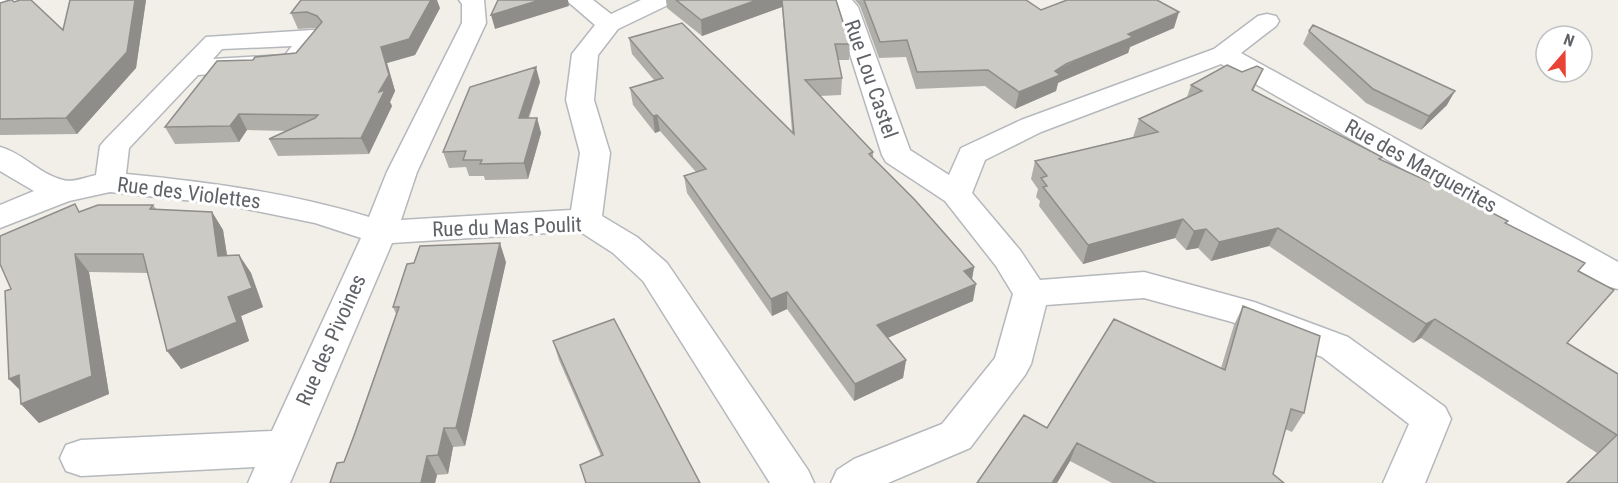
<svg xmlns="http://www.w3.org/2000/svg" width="1618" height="483" viewBox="0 0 1618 483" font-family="'Roboto Condensed',sans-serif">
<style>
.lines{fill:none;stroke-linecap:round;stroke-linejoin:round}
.minor-casing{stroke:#b5b8bc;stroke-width:3}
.minor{fill:#fff;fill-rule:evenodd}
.wall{fill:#afaea9}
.shaded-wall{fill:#8f8d8a}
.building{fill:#cccac5;stroke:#8f8d8a;stroke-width:1.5}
.labels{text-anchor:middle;stroke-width:6;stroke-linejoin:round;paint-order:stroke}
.street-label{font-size:21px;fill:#5f6368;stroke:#fff}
</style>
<rect width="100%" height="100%" fill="#f1efe8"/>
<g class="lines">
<defs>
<path id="minor" d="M0,0H29L25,5L0,10Z
M459,0H484L486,23L417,172L401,220L571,210L580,153L566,100L572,54L595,25L566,0H593L611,14L641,0H672L668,5L618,29L598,55L594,100L610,153L602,216L637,237L667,263L808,470L814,483H770L643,281L613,253L579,231L392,243L290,483H248L255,467L81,476L66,471L60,458L66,445L81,440L272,431L361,238L315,223L222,204L110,192L69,201L0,228V205L34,191L0,171V147C23,153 39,174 63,180C72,183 87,177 96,175L100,146L105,140L206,37L313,30L322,33L326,38L302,68L198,75L129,148L126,174C209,182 290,193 369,217L387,172L462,23V4ZM292,46L285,55L213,59L222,49Z
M827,0H852L858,7L910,150L949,175L961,148L1021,120L1214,49L1258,16L1267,14L1276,16L1279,21L1276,26L1241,53L1618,262V289L1606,286L1221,64L1041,132L985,160L972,193L1020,250L1040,280L1144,272L1254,302L1348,337L1445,407L1451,419L1425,483H1383L1409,424L1322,357L1232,322L1144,298L1046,305L1031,364L1025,375L970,448L888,483H831L837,470L854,459L942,424L995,358L1013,294L996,266L945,201L886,162L882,155L837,13Z"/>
</defs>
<use href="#minor" class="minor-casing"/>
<use href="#minor" class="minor"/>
</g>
<path class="wall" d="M70,0H146L136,68L77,134L0,135V3L14,2L63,30Z
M666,0H836L850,44L849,60H838L842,78L841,95L820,96L873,152V158L974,267L972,279L973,301L887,338L906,360L903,378L854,401L787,309L772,316L687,193L684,176L696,172L660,131L655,133L633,105L630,88L654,80L632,54L629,38L792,132L782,7L702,36L667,8Z
M855,0H1026L1041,10L1174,28L1130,47L1128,53L1062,81L1058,83L1056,91L1015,109L985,86L916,89L906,57L879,58L860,6Z
M440,8L415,55L387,63L395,91L390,102L392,106L369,154L278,156L269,139L288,131L247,130L239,142L175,144L165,127L253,60L296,53L316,29L314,28L298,29L291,13Z
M1309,31L1447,105L1421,130L1366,103L1303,44Z
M1263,69L1253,91L1380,159L1506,224L1578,271L1567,343L1618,374V483H1566L1597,453L1421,338L1413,343L1269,246L1211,261L1198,248L1186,250L1175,238L1083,264L1039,206L1040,201L1036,197L1038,189L1031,179L1035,161L1133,137L1139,119L1187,97L1191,85L1242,72Z
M540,82L529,118H537L541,133L528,179L485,180L484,176H469L466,167L449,168L443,152Z
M153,205L157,210L212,212L223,230L227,255H239L251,273L263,307L241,316L249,341L181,369L148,273L89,272L109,394L39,423L21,404L20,390L9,379L11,289L81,212Z
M506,262L465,446L453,447L448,474L437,475L435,483H330L344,462L396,314L393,307Z
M1243,306L1304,413L1292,432L1285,429L1273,474L1284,483H1112L1070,461L1057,483H977L1047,428L1221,368L1234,325Z
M553,341L700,483H586L580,465L601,456L559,360Z"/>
<path class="shaded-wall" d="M135,0H146L136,68L77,134L66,118Z
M426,0H437L440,8L415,55L387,63L395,91L390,102L392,106L369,154L361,138L381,47Z
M540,0H568L569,6L495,29L491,15Z
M757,0H782V7L702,36L701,20Z
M1179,12L1174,28L1130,47L1128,53L1062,81L1058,83L1056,91L1015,109L1019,92L1055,71L1128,34Z
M536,67L540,82L523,133L519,118Z
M1263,69L1255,86L1244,108L1252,90Z
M1455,91L1447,105L1421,130L1429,116Z
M239,114L247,130L239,142L230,126Z
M657,115L660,131L655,133L653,116Z
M537,118L541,133L528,179L524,163Z
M212,212L223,230L230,274L218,256Z
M1183,219L1175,238L1083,264L1088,245Z
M1278,228L1269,246L1211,261L1219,242Z
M1206,229L1198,248L1186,250L1194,231Z
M500,243L506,262L465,446L456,428Z
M75,254L89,272L109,394L39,423L21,404Z
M239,255L251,273L263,307L241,316L249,341L181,369L167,351L228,297Z
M974,267L971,285L964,271Z
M976,284L973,301L876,343L877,325Z
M787,292V309L772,316L771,299Z
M1435,319L1421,338L1413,343L1426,324Z
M906,360L903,378L854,401L855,384Z
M19,375L27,397L9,379Z
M444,428L453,447L448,474L438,455Z
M1077,443L1070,461L1057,483H1052Z
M427,456L437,475L435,483H421Z"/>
<path class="building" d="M10,0H12L14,2L20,0H31L63,30L70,0H135L127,52L66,118L0,119V3Z
M301,0H431L409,39L381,47L389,75L379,92L385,90L361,138L269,139L315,118L318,115L239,114L230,126L165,127L217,61L253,60L255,57L296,53L322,22L317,16L307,12L291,13Z
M498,0H540L491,15Z
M676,0H757L701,20Z
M782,0H836L850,44H835L842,78L805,80L873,152L869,154L915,200L974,267L964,271L976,284L877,325L906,360L855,384L787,292L771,299L684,176L706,169L657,115L653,116L630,88L663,78L629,38L682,23L794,134Z
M864,0H1026L1041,10L1067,0H1157L1179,12L1128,34L1133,37L1066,64L1055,71L1060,75L1019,92L988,70L917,72L907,40L880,42Z
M1313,25L1455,91L1429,116L1373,89L1309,31Z
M1227,65L1242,72L1257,66L1263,69L1252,90L1382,157L1379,159L1460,196L1508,221L1505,223L1585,263L1578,271L1614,290L1567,343L1618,374V483H1567L1617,435L1435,319L1426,324L1278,228L1219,242L1206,229L1194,231L1183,219L1088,245L1043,187L1047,186L1041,178L1047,176L1035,161L1158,132L1139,119L1202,91L1191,85Z
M536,67L519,118H537L524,163L480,164L482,160H463L466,151L443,152L470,87Z
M75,204L79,212L98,205H153L150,209L212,212L218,256L239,255L252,288L228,297L237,322L167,351L143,254H75L92,376L21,404L19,375L9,379L5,291L11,289L0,264V236Z
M500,243L456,428H444L438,455L427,456L421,483H330L337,463L344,462L355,433L399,307H393L407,264L414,263L420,246Z
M1243,306L1320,336L1304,413L1291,409L1273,474L1284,483H1156L1077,443L1052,483H977L1024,415L1047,428L1114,319L1225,370Z
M614,319L700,483H586L580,465L603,455L553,341Z"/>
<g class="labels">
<g class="street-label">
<text transform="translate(871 79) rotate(71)" y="7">Rue Lou Castel</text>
<text transform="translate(1421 166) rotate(29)" y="7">Rue des Marguerites</text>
<text transform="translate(189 193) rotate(7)" y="7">Rue des Violettes</text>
<text transform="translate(507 227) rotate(-2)" y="7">Rue du Mas Poulit</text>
<text transform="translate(331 340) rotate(-66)" y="7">Rue des Pivoines</text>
</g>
</g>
<g transform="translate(1564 54) rotate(20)"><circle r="28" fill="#ffffff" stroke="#bfc1c3" stroke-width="1.5"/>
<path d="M0-4.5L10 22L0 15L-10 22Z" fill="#ea4335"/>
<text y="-9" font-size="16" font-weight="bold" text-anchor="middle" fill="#5f6368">N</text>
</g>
</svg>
